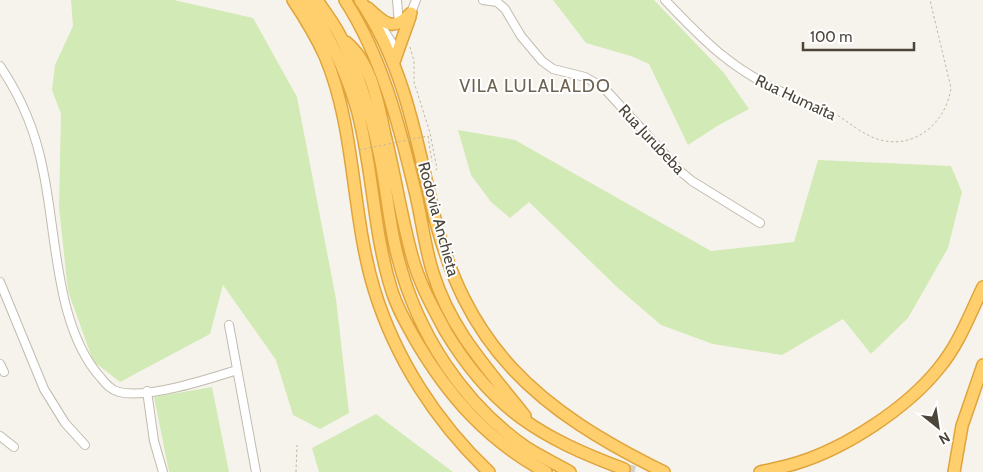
<svg xmlns="http://www.w3.org/2000/svg" width="983" height="472" viewBox="0 0 983 472" font-family="Cabin,sans-serif">
<style>
.green{fill:#d2eab5}
.lines{fill:none;stroke-linecap:round;stroke-linejoin:round}
.highway-tunnel{stroke:#d4d0c8;stroke-width:11;stroke-dasharray:11 5.5;stroke-linecap:butt}
.minor-casing{stroke:#c2bbae;stroke-width:10}
.highway-casing{stroke:#e0a43c;stroke-width:14}
.path{stroke:#c4b79f;stroke-width:1;stroke-dasharray:2.5 2.5;stroke-linecap:butt}
.minor{stroke:#fff;stroke-width:8}
.highway{stroke:#ffcf6e;stroke-width:11}
.path-bridge{stroke:#c4b79f;stroke-width:1;stroke-dasharray:2.5 2.5;stroke-linecap:butt}
.labels{text-anchor:middle;stroke-width:4;stroke-linejoin:round;paint-order:stroke}
.street-label{font-size:16px;fill:#4b4439;stroke:#fff}
.neighbourhood-label{font-size:18px;letter-spacing:1px;fill:#6e6250;stroke:#fff}
</style>
<rect width="100%" height="100%" fill="#f6f3ec"/>
<path class="green" d="M71,0H174L253,18L297,97L336,299L349,413L320,429L293,415L276,360L223,285L210,334L120,382L93,361L68,291L59,207L61,114L52,90L55,65L73,26Z
M553,0H654L724,73L749,109L719,125L688,145L649,64L631,56L586,43Z
M458,130L515,140L711,251L794,242L818,160L951,166L962,192L948,248L908,318L871,354L843,319L782,355L713,344L661,325L618,288L529,202L510,218L491,202L471,175Z
M212,387L229,472H169L154,397Z
M376,414L453,472H319L312,448Z"/>
<g class="lines">
<path class="highway-tunnel" d="M624,469L637,472"/>
<defs>
<path id="minor" d="M397,0L399,24
M483,0L497,2L505,9L521,36L542,61L553,69L585,77L604,88L680,171L692,181L760,223
M665,0C704,41 731,69 784,93
M411,13L416,0
M378,21L392,43L394,58
M0,66C21,97 36,133 43,170C57,235 55,327 101,378C106,384 111,390 119,392C147,399 209,379 237,370
M0,282L44,389L65,423L85,445
M229,325L256,472
M0,364L4,372
M147,391L154,441L163,472
M0,436L14,447"/>
<path id="highway" d="M293,0C305,18 316,36 325,56C356,129 351,213 374,289C395,358 436,422 489,472
M305,0C328,33 346,71 357,109C373,168 373,230 391,288C396,306 406,323 415,339C448,396 488,441 546,472
M317,0C326,14 337,27 343,42C360,78 372,118 380,157C387,190 389,225 398,258C417,333 463,404 527,448C541,457 556,464 570,472
M345,0C383,59 400,128 416,195C422,221 425,248 433,273C451,331 488,369 525,416
M360,0C402,61 416,135 432,206C464,348 538,410 664,472
M368,8C384,23 393,33 411,13
M346,42C372,63 378,104 385,135C395,175 401,216 412,256C419,283 433,308 446,332C493,410 541,438 624,469
M394,62L410,17
M760,472C772,469 785,467 797,463C846,448 907,408 939,368C959,344 970,314 983,287
M954,472L962,426L983,365"/>
</defs>
<use href="#minor" class="minor-casing"/>
<use href="#highway" class="highway-casing"/>
<path class="path" d="M410,47L414,61V82L430,133L437,169L434,171
M792,96C805,100 819,104 831,111C846,120 860,133 877,139C914,151 946,123 951,88L930,0
M428,136L432,162
M296,472L297,445"/>
<use href="#minor" class="minor"/>
<use href="#highway" class="highway"/>
<path class="path-bridge" d="M359,150L428,136"/>
</g>
<g class="labels">
<g class="street-label">
<text transform="translate(796 97) rotate(25)" y="6">Rua Humaíta</text>
<text transform="translate(652 139) rotate(47)" y="6">Rua Jurubeba</text>
<text transform="translate(439 219) rotate(75)" y="6">Rodovia Anchieta</text>
</g>
<g class="neighbourhood-label">
<text x="535" y="92">VILA LULALALDO</text>
</g>
</g>
<g transform="translate(938 427) rotate(150)" stroke="#ffffff" stroke-width="4" paint-order="stroke">
<path d="M0-4L9 19L0 12L-9 19Z" fill="#4b4439"/>
<text y="-8" font-size="14" font-weight="bold" text-anchor="middle" fill="#4b4439">N</text>
</g>
<path d="M803 42v8h111v-8" fill="none" stroke="#4b4439" stroke-width="2.5"/>
<text x="810" y="42" font-size="15" fill="#4b4439" stroke="#ffffff" stroke-width="4" paint-order="stroke">100 m</text>
</svg>
